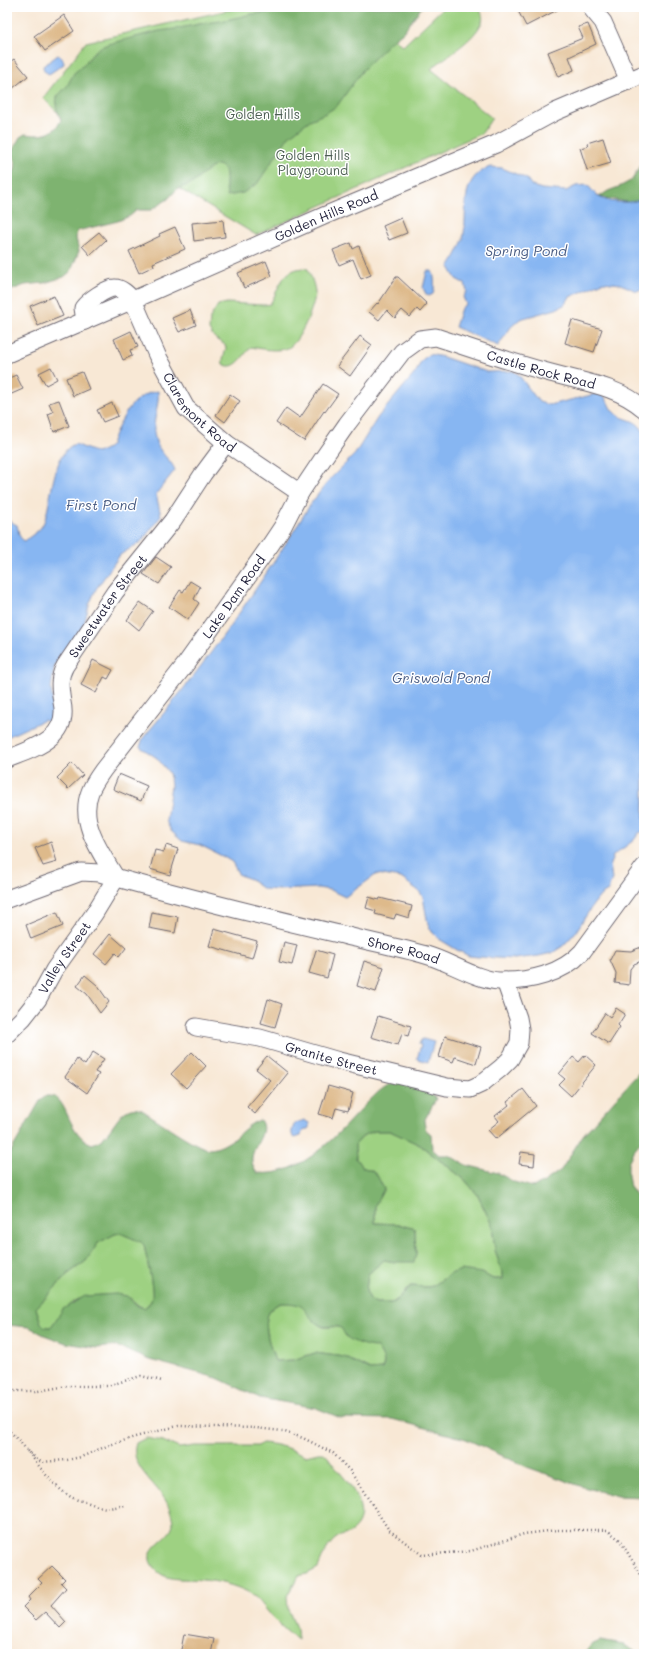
<svg xmlns="http://www.w3.org/2000/svg" width="651" height="1661" viewBox="0 0 651 1661" font-family="Mali,sans-serif">
<style>
.green{fill:#9ed182;stroke:#607a5e}
.forest{fill:#7eb370;stroke:#506a56;fill-rule:evenodd}
.water{fill:#87b6f2;stroke:#546c96}
.building{fill:#deba8b}
.lines{fill:none;stroke-linecap:round;stroke-linejoin:round}
.minor-casing{stroke:#6d6771;stroke-width:19}
.path{stroke:#6d6771;stroke-width:2.5;stroke-dasharray:1 3;stroke-linecap:butt}
.minor{stroke:#fff;stroke-width:17}
.labels{text-anchor:middle;stroke-width:3;stroke-linejoin:round;paint-order:stroke}
.park-label{font-size:13px;fill:#4d5f54;stroke:#fff}
.street-label{font-size:13px;fill:#22223b;stroke:#fff}
.water-label{font-size:14px;font-style:italic;fill:#4a5d84;stroke:#fff}
</style>
<rect width="100%" height="100%" fill="#fff"/>
<filter id="ink" filterUnits="userSpaceOnUse"><feTurbulence type="fractalNoise" baseFrequency=".025" numOctaves="2"/><feDisplacementMap in="SourceGraphic" scale="8" xChannelSelector="R" yChannelSelector="G"/><feConvolveMatrix kernelMatrix="1 2 1 2 8 2 1 2 1" color-interpolation-filters="sRGB"/></filter>
<filter id="wash" filterUnits="userSpaceOnUse"><feTurbulence type="fractalNoise" baseFrequency=".012" numOctaves="4" result="noise"/><feDisplacementMap in="SourceGraphic" scale="16" xChannelSelector="R" yChannelSelector="G"/><feGaussianBlur stdDeviation="0.9" result="paint"/><feColorMatrix in="noise" values="0 0 0 0 0 0 0 0 0 0 0 0 0 0 0 0 0 1.4 0 .05"/><feComposite in="paint" operator="in"/></filter>
<g filter="url(#wash)">
<rect width="100%" height="100%" fill="#f8e8d5"/>
<path class="green" d="M242,7H353L403,46L444,7H479C481,12 484,17 482,22C474,41 446,56 431,69L492,118L482,133L256,235L65,120L43,98L86,42Z
M303,268L308,269C311,277 315,286 315,293C315,306 299,343 288,348C277,352 262,349 251,347C243,355 236,372 223,364C222,359 224,357 225,352C228,344 223,344 217,340C214,338 211,333 209,330L210,318L218,305L227,303L264,305L270,304C280,288 281,270 303,268Z
M375,1131H390L420,1145L464,1179L477,1194L492,1225L495,1250L502,1272V1279H493L482,1273L450,1274L433,1286L427,1287L410,1286L398,1299L392,1303H376L370,1299L366,1291L368,1274L384,1260L395,1262L416,1255L415,1229L398,1224L375,1223V1205L384,1189L372,1171L362,1167L356,1159L355,1145L364,1135Z
M120,1233L141,1242L144,1245C146,1256 154,1289 152,1298C151,1303 147,1305 144,1308C135,1305 133,1298 126,1296C119,1294 111,1295 104,1295C72,1297 70,1302 51,1327H45L41,1323L36,1308L68,1274L86,1261L98,1243L115,1234Z
M282,1303C286,1303 291,1302 295,1303C307,1305 311,1322 323,1327C327,1328 333,1326 338,1327C353,1331 357,1346 376,1347C381,1354 387,1360 382,1369L370,1370L344,1357L315,1353L293,1360L275,1361C269,1343 256,1309 282,1303Z
M146,1438L163,1441L179,1448L195,1446H258L262,1443C279,1444 291,1449 306,1456L318,1453H324C329,1457 331,1462 335,1467C349,1482 374,1513 352,1531C348,1535 342,1535 338,1537C328,1543 322,1558 318,1568L307,1574L298,1576L287,1596L288,1609L297,1630L298,1640C289,1634 281,1626 273,1618C266,1610 258,1597 248,1592C234,1585 217,1581 202,1580C187,1578 170,1582 158,1572C135,1551 167,1541 172,1528C174,1523 172,1517 171,1513C165,1487 127,1469 136,1443Z"/>
<path class="forest" d="M288,7H422L403,32L390,42L362,71L337,106L326,113L310,120L289,136L257,184L243,193L227,196C227,192 225,187 226,182C226,175 227,169 219,165H216L204,173L193,183L177,189L168,199L151,210H137L130,216L118,221L77,231L76,238L79,251L71,271L64,277L44,283L25,285L7,292V178C18,173 17,162 11,153L20,137L25,134C40,136 54,136 61,120L56,107L57,97L67,86L74,73L85,64L93,53L99,48L108,44L159,31L175,29L204,23L221,21L252,14L271,12Z
M644,159V199L632,203L599,197L608,191L621,186L632,180Z
M644,1067V1138L633,1151L628,1164V1176L630,1187L644,1205V1497L618,1496L583,1487L527,1467L466,1439L392,1419L341,1418L316,1408L260,1398L217,1378L150,1360L116,1346L97,1348L66,1343L44,1335L29,1327L7,1325V1158L40,1101L46,1096C49,1096 52,1096 55,1097C68,1104 69,1135 92,1144C115,1138 117,1101 142,1110C155,1118 197,1148 209,1149C215,1149 222,1146 227,1143C240,1136 245,1125 260,1120C272,1137 240,1152 257,1173C304,1178 338,1132 367,1103C375,1095 385,1084 397,1082C401,1082 419,1086 423,1089C428,1091 432,1095 436,1098L434,1103L424,1121L426,1130L431,1134L432,1149L439,1155H448L466,1165L498,1173L514,1182L533,1187L544,1182L561,1170L583,1135ZM375,1131H390L420,1145L464,1179L477,1194L492,1225L495,1250L502,1272V1279H493L482,1273L461,1270L450,1274L433,1286L427,1287L411,1286L398,1299L392,1303H376L370,1299L366,1291L368,1274L384,1260L395,1262H414L416,1255L415,1229L398,1224L375,1223V1205L384,1189L377,1175L372,1171L362,1167L356,1159L355,1145L364,1135ZM120,1233L141,1242L144,1245C146,1256 154,1289 152,1298C151,1303 148,1305 144,1308L138,1306L127,1296L116,1294L85,1296L63,1309L51,1327H45L41,1323L36,1308L68,1274L86,1261L98,1243L115,1234ZM282,1303C310,1303 300,1311 318,1324C324,1329 331,1325 339,1327C344,1329 343,1334 347,1337C352,1342 368,1347 376,1347C381,1354 387,1361 382,1369L370,1370L344,1357L315,1353L293,1360L275,1361C269,1343 256,1309 282,1303Z
M600,1641L624,1645L640,1654H584L591,1645Z"/>
<path class="water" d="M58,55L63,59L64,64L49,74L44,71L43,66Z
M490,167L502,168L516,174L527,179L532,186L542,189L566,191L576,186L587,185C591,188 596,196 601,198C614,204 631,203 644,199V289L636,291L621,284L603,282L570,297L564,305L556,309L520,319L511,327L498,346L455,327L461,308L466,304L463,297L467,291L465,284L456,279L449,267C454,259 460,249 463,239C469,212 457,179 490,167Z
M427,271H432C435,275 435,289 433,294L429,296L426,294L423,288Z
M429,354L443,357L487,372L513,371L518,374L539,402L549,405L600,393C609,398 608,408 615,413C626,422 635,417 644,432V831L639,833L634,840L613,856L610,864L612,879L608,891L600,896L593,905L575,933L563,946L552,953L539,956L515,959L478,957L469,956L457,950L439,939L433,933L428,925L423,897L419,891L401,878L377,874L345,897L330,890L318,888L278,890L263,889L248,878L239,875L232,862L222,856L200,845L182,841L171,831L166,821L171,785L169,773L157,758L140,747L143,738C206,665 261,584 312,502L330,479L355,454L378,417L416,372L421,361Z
M158,391C160,407 151,422 155,438C158,453 171,459 175,470L156,494L161,516L142,541L120,555L96,589L89,605L83,628L61,654L54,668L51,689L54,709L49,723L44,720L7,737V520L17,525C19,532 18,538 25,541C32,534 40,532 44,522C52,502 52,452 75,444L97,453C101,451 108,449 111,445C112,443 112,439 114,436C124,415 132,395 158,391Z
M423,1039L434,1042L428,1062L417,1059L421,1045L419,1044L421,1040Z
M304,1120L309,1123V1128L302,1132L301,1136L295,1138C289,1134 293,1130 294,1124Z"/>
<g id="blocks">
<path class="building" d="M516,7H563L526,26Z
M64,15L74,31L45,51L34,36Z
M588,24L596,44L569,57L574,70L558,77L548,52L583,38L578,27Z
M14,59L28,76L7,93V64Z
M603,138L611,163L587,170L580,148L588,146L587,143Z
M401,218L407,233L389,240L383,226Z
M223,220L225,237L194,241L192,223Z
M175,227L185,249L153,263L154,266L139,273L129,251L160,236L159,234Z
M99,232L106,240L90,255L82,246Z
M351,243L353,249L359,246L371,275L361,279L353,259L339,265L333,250Z
M266,261L272,276L244,288L238,273Z
M396,277H398L427,304L420,312L417,309L410,317L402,310L395,318L387,310L379,320L369,312L377,303L378,304Z
M54,296L63,316L38,326L30,306Z
M190,310L196,325L179,332L172,318Z
M572,320L602,329L594,352L565,343Z
M131,331L138,347L130,350L132,356L123,360L114,339Z
M360,336L372,345L350,376L337,366Z
M51,367L57,379L46,385L39,373Z
M82,372L89,389L73,396L66,378Z
M16,375L23,389L7,396V379Z
M323,384L338,394L325,412L324,411L304,441L276,423L286,408L300,418Z
M230,394L240,401L225,422L216,415Z
M59,400L69,426L54,432L48,414L53,412L49,403Z
M112,403L118,416L103,422L97,410Z
M156,557L171,567L159,584L143,574Z
M190,581L200,587L194,599L199,603L188,620L169,607L180,590L183,592Z
M140,602L153,611L139,630L127,620Z
M93,660L113,670L108,679L104,677L96,693L81,685Z
M72,763L83,775L68,789L57,778Z
M119,774L147,786L141,801L113,789Z
M51,842L57,862L43,866L35,848Z
M166,845L178,849L170,875L150,869L155,850L164,852Z
M369,897L379,900L380,898L412,906L409,918L396,914L394,919L375,914L376,911L366,908Z
M57,912L63,926L31,939L26,925Z
M152,912L178,917L175,933L149,928Z
M214,929L257,941L252,958L209,946Z
M110,934L126,948L119,957L115,953L106,964L94,954Z
M284,942L297,945L292,965L279,962Z
M644,946V960L634,964L630,969L629,985L615,983L616,973L610,960L615,950L631,951Z
M316,950L333,955L327,978L309,973Z
M364,961L384,967L376,992L357,986Z
M85,975L97,985L109,1002L100,1013L87,994L77,986Z
M268,999L282,1004L275,1027L261,1023Z
M616,1008L625,1014L618,1025L620,1027L609,1044L592,1033L605,1013L610,1017Z
M378,1016L411,1026L408,1036L402,1034L398,1045L371,1037Z
M445,1036L481,1047L476,1064L455,1057L453,1062L439,1057Z
M93,1052L104,1059L95,1072L99,1074L87,1093L65,1077L77,1059L85,1065Z
M192,1052L206,1066L186,1088L171,1074Z
M585,1055L596,1065L571,1096L559,1085L565,1079L559,1074L573,1057L579,1062Z
M267,1056L288,1073L255,1114L247,1107L270,1080L256,1069Z
M328,1086L353,1093L348,1111L336,1108L333,1118L319,1114Z
M523,1089L536,1106L496,1139L488,1130L499,1121L495,1116L509,1105L507,1102Z
M521,1152L535,1154L534,1166L519,1164Z
M52,1566L65,1579L61,1583L66,1588L51,1605L66,1622L60,1628L45,1612L36,1620L23,1607L30,1600L28,1597L42,1583L38,1579Z
M184,1634L214,1639L211,1654H195V1653L181,1650Z"/>
</g>
</g>
<g filter="url(#ink)">
<use href="#blocks" fill-opacity="0" stroke="#6d6771" stroke-width="1"/>
<g class="lines">
<defs>
<g id="minor">
<path d="M593,10L603,22L629,81"/>
<path id="s1" d="M85,321L83,308C88,301 106,288 115,288C122,288 129,296 133,300L157,355L186,408L226,443L300,493"/>
<path id="s2" d="M7,354L133,300L326,215L496,144L555,112L644,74"/>
<path id="s3" d="M7,759C35,748 70,738 62,702C60,689 58,678 65,666L115,592L173,520L203,474L226,443"/>
<path id="s4" d="M116,878C101,853 78,822 90,792C93,784 98,777 103,770L185,665L271,544L283,526L300,493L322,460L347,424L402,352L420,339L436,337C473,349 510,362 547,372C581,382 617,385 644,409"/>
<path id="s5" d="M7,899L81,872L100,873C180,896 262,916 343,935C370,942 398,947 426,955C448,961 477,980 499,981C529,982 562,974 582,952L644,867"/>
<path id="s6" d="M196,1027L260,1038L339,1061L447,1087L470,1089L481,1084L501,1068L510,1059L519,1043L520,1029L518,1018L505,981"/>
<path id="s7" d="M7,1034L23,1018L38,999L54,970L94,914L116,878"/>
</g>
</defs>
<use href="#minor" class="minor-casing"/>
<path class="path" d="M7,1394L13,1391H38L67,1386H107L141,1376L162,1381
M7,1429C31,1449 43,1480 71,1497C76,1500 83,1501 89,1503C106,1509 106,1509 125,1505
M27,1451L41,1462L67,1460L81,1457L107,1446L135,1437L178,1426L256,1428L282,1431L303,1438L333,1453L350,1471L389,1530L422,1555L471,1551L524,1534L557,1530H607L620,1540L644,1580"/>
<use href="#minor" class="minor"/>
</g>
</g>
<g class="labels">
<g class="park-label">
<text x="263" y="119">Golden Hills</text>
<text x="313" y="160">Golden Hills<tspan x="313" dy="15">Playground</tspan></text>
</g>
<g class="street-label">
<text dy="5" stroke="none"><textPath href="#s2" startOffset="348">Golden Hills Road</textPath></text>
<text dy="5" stroke="none"><textPath href="#s4" startOffset="782">Castle Rock Road</textPath></text>
<text dy="5" stroke="none"><textPath href="#s1" startOffset="206">Claremont Road</textPath></text>
<text dy="5" stroke="none"><textPath href="#s4" startOffset="336">Lake Dam Road</textPath></text>
<text dy="5" stroke="none"><textPath href="#s3" startOffset="199">Sweetwater Street</textPath></text>
<text dy="5" stroke="none"><textPath href="#s5" startOffset="411">Shore Road</textPath></text>
<text dy="5" stroke="none"><textPath href="#s7" startOffset="96">Valley Street</textPath></text>
<text dy="5" stroke="none"><textPath href="#s6" startOffset="139">Granite Street</textPath></text>
</g>
<g class="water-label">
<text x="526" y="256">Spring Pond</text>
<text x="101" y="510">First Pond</text>
<text x="441" y="683">Griswold Pond</text>
</g>
</g>
<rect width="651" height="1661" fill="none" stroke="#fff" stroke-width="24"/>
</svg>
